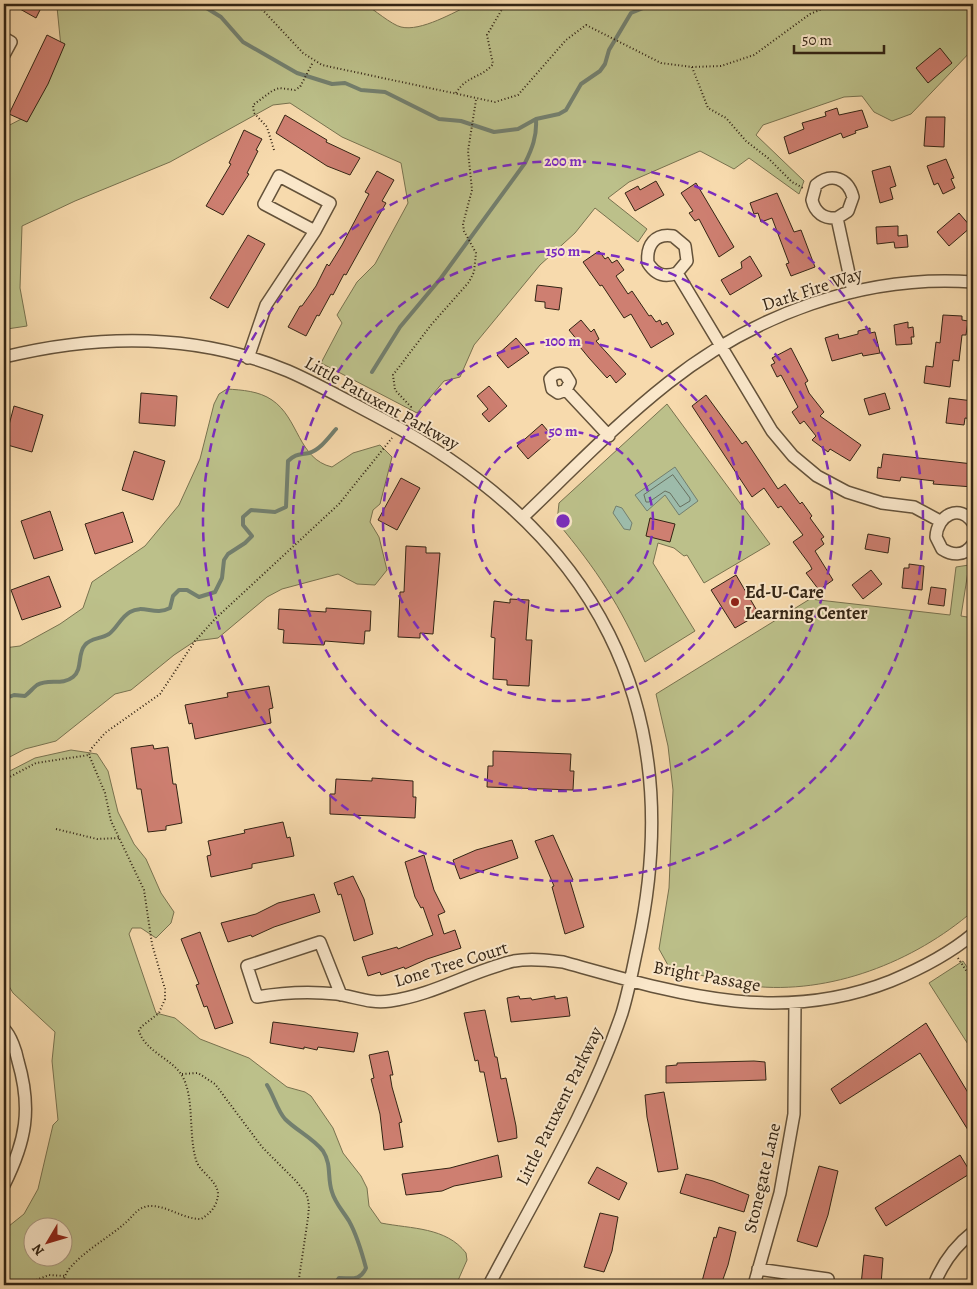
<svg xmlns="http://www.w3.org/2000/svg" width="977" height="1289" viewBox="0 0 977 1289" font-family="Alegreya,serif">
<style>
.green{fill:#bcc08a;stroke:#78724f;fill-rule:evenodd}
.water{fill:#9dbbaa;stroke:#737f6e}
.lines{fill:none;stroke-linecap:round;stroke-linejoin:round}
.shore{stroke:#68705f;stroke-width:1}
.stream{stroke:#737f6e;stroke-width:4}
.building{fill:#ce7f71;stroke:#332414}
.minor-casing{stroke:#64523a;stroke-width:14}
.path{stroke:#332414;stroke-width:2;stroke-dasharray:1 2.5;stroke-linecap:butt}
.minor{stroke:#fae7ca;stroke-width:11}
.ring{fill:none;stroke:#7b2cbf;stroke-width:2.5;stroke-dasharray:9 6}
.poi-dot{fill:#8f2418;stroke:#fae7ca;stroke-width:2}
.labels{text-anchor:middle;stroke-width:4;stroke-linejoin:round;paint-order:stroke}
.street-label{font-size:18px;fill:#332414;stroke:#fae7ca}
.poi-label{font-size:18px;font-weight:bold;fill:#332414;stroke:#fae7ca;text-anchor:start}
.centre{fill:#7b2cbf;stroke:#fae7ca;stroke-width:2.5}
.ring-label{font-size:15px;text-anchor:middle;font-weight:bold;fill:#7b2cbf;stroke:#fae7ca;stroke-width:4;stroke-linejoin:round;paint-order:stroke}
</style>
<rect width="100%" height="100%" fill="#f7daad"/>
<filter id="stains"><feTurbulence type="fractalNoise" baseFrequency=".004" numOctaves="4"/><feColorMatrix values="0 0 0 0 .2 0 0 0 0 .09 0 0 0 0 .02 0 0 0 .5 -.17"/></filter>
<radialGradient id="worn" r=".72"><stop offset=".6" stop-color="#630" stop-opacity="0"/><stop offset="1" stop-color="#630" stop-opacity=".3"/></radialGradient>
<path class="green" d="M53,4H365C373,9 392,25 401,27C421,32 454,12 472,4H973V49L911,114L892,121L874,112L862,96L844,97L763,125L756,135L804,181L799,194L749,158L734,169L700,151L629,182L608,198L647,229L638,242L595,208L575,233L540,265L474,345L460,377L444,381L417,413L321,363L342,323L337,315L357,282L375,264L408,203L401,163L342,137L290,103L273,105L170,162L75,201L22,226L20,288L27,326L7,329L4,332V128L27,116L61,47L57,7Z
M227,389C242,390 259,391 272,400C299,418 298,459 332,467L353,453L380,445L392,457L380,504L373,510L370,522L379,537L387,570L375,585L357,584L338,574L282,589L267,597L218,638L195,641L174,655L131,690L115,694L56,741L25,749L4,760V648L20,646L60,624L83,608L92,582L145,546L179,505L200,459L214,404L219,394Z
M667,404L770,544L704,583L687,555L684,556L674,548L658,543L653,563L695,631L645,662C620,605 597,570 557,522L559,503Z
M969,565L961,616L973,618V911C914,962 830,995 751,986C724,983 696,973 669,967L659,949L669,888L673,790L668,746L656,694L810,599L950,615L956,567Z
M71,750L97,754L108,771L118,812L134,844L146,859L161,893L174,912L171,923L156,938L141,928H132L129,934L156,1013L175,1018L200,1039L249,1058L287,1087L305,1092L311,1096L333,1128L343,1153L361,1176L367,1188L369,1206L381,1223C412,1229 446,1227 466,1253L467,1260L456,1285H4V1230L24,1214L38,1189L53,1125L58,1120L52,1061L55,1032L13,993L4,978V774L35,758ZM32,1226H62V1256H32Z
M963,961L973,976V1052L929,983Z"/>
<path class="water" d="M675,467L698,501L679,515L665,495L647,511L635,495Z
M616,506L622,508L632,523L630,530L624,529L613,513Z"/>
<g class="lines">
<path class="shore" d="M673,475L690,498V501L680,507L670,493L665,491L649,502H646L644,495Z"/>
<path class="stream" d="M200,4L221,17L243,42L297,73L332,84L345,83L361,90L385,92L439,119L461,121L494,132L518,129L536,119L559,114L566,110L581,84L600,71L605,64L609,50L631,13L653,4
M372,372L400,327L441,278L525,163C532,149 537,136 536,120
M4,699L14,695L25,696C29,693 33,688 37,685C48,678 62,686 73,677C83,669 77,654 85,645C90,638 101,639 109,634C117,628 121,617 130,612C143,604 155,616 170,608L173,596L179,590H187L199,597L215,592L222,578L224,560L228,554L245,543L252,536L243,525V517L251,510L275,512L286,507L288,461C296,453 300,455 309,453C320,450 329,437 336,429
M267,1085C274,1096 277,1110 285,1119C297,1131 313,1138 323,1151C332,1165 327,1178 332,1192C335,1203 343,1211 349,1221C357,1235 362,1253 366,1268C360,1281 353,1278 339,1278L334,1285"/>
</g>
<path class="building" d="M11,4H43L36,18Z
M47,35L65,44L48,84L27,122L9,114Z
M940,48L952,63L928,83L916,68Z
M837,108L839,115L862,110L868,127L855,131L856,133L843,138L841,133L789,154L784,137L804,129L802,123L826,116L825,112Z
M285,115L327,140L326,142L360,158L350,175L327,166L276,133Z
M926,117H945L944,147L924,146Z
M244,130L262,139L256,150L258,151L247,173L249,174L223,215L206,206L231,164L229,163Z
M946,159L954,178L951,179L955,188L943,194L938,183L934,185L927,166Z
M890,166L896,186L890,188L893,199L880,203L872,171Z
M377,171L394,180L382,201L386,203L346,275L344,274L333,295L331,294L319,316L317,315L306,336L288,327L300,306H302L316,286L327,264L329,266L342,245L369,194L365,192Z
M656,181L664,195L635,211L625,193L638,186L640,190Z
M696,183L734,247L719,257L699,219L695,221L689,213L693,211L681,193Z
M777,193L794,232L801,230L815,267L791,276L786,264L789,263L772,218L761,222L758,213L754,214L750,203Z
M959,213L971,227L949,246L937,232Z
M898,226V236L907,235L908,247L895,248L894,242L877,244L876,227Z
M248,235L265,244L228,308L210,298Z
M599,251L605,259L608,257L612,263L617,260L624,270L616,276L628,294L632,291L649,316L651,315L656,322L660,320L662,325L667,322L674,334L651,348L631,314L624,318L602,285L600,286L583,262Z
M750,256L762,276L730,295L721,280L742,268L741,262Z
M537,285L562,288L559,310L545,308V302L535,301Z
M943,315L962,316V320L968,321L966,335H962L959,361L953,360L950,387L924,383L926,366L933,367L936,342L940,343Z
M581,320L591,332L594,329L599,339L596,341L626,374L616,383L610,375L607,378L589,358L580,347L582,346L569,330Z
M908,322V328L913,327L914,337H911L912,344L896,345L894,325Z
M870,328V333L875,332L880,353L863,356L862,353L832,361L825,338L838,334L839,339L858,334V331Z
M516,338L529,353L508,368L497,355Z
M791,348L808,381L805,383L809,393L824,412L820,416L861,445L850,461L830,449L828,452L812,440L816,436L804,421L800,424L792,412L798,407L781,375L777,377L771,365L775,363L772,358Z
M489,386L507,406L489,422L482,414L488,409L477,396Z
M141,393L177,396L175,426L139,423Z
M885,393L890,409L869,415L864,399Z
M706,395L742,444L746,441L778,489L785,484L800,504L802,502L812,516L810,518L824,537L821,539L824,544L815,551L833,580L819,590L806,573L812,569L810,565L793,542L803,535L781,506L778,508L764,488L752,497L692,406Z
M949,398L973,401V419L965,418L964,425L946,423Z
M14,406L43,415L32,452L4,444Z
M542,424L553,437L528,459L517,446Z
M134,451L165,461L153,500L122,490Z
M883,454L973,464V487L933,484L934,481L901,477L900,481L877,478L878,467L881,468Z
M401,478L420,488L397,530L378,520Z
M50,511L63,550L34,559L21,521Z
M123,512L133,542L95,554L85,524Z
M650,518L675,524L670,542L646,536Z
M868,534L890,538L888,553L865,549Z
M406,546L426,547V553H440L433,634L420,633V638L398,637L400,592H404Z
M909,564L924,566L922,590L902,588L904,568H909Z
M871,570L882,584L863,599L852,585Z
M736,575L759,614L735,628L711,590Z
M49,576L61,607L22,620L11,590Z
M931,587L946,589L944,606L928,604Z
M510,599L529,600L526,640H532L529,686L507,685V680L493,679L495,638L491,637L494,601L510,603Z
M326,608L371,611L370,631H365L364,644L325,641L324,645L283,643L284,630L278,629L279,609L326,612Z
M269,686L273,708L269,709L271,723L195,739L192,723L189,724L185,705L228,697L227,693Z
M153,745L154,749L168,747L173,784H176L182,823L166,826V830L148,832L141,789H137L131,748Z
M493,751L571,754L570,771H574L573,790L487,787L488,766H493Z
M372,778L413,781V797H416L415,818L330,814V794H335L336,779L372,781Z
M283,822L287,838L290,837L294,856L252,864V868L211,877L207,856L211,855L208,841L245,833L244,830Z
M553,835L573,880L570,881L584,927L565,934L552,887L554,886L535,841Z
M512,840L518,858L460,879L453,860L476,850Z
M424,855L434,890L445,912L438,915L444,934L455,930L461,948L427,959L405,969L404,967L381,975L380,972L368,976L362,957L397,947L398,949L433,935L423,907L421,908L415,897L405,862Z
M353,876L364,899L373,934L354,941L341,894L338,895L334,883Z
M314,894L320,912L274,927L252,937L251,935L228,942L221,923L256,914L278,903Z
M200,932L233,1023L215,1029L207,1006L204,1007L196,985L199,984L181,939Z
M519,996L520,999L531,998L532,1000L555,996V999L567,997L570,1016L511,1022L507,998Z
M485,1010L495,1057H497L501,1079L506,1078L516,1126L517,1138L498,1142L484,1072H480L478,1060L475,1061L464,1013Z
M273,1022L358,1033L354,1052L318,1047L317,1050L304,1047V1049L270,1043Z
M926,1023L973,1101V1138L920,1053L840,1104L831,1089Z
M388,1051L393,1075H390L392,1087L402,1122L399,1123L403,1147L384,1150L380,1114L371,1079L374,1078L369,1055Z
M754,1061L765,1062L766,1080L666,1083V1066L677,1065V1063Z
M664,1092L678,1169L658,1172L647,1117L645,1095Z
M498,1155L502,1177L454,1186L442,1191L406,1195L402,1174L450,1168Z
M960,1155L971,1173L886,1226L875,1208Z
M819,1166L838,1171L828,1215L817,1247L797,1241Z
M597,1167L627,1183L619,1200L588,1183Z
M686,1174L713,1181L749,1195L744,1212L680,1193Z
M600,1213L618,1217L612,1251L604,1272L584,1267Z
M719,1227L736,1232L728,1265L721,1285H701L714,1237L716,1238Z
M864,1255L883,1258L881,1285H861Z"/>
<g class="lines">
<defs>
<path id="minor" d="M4,38L11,42L4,55
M837,218L848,211L853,197C848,178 831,172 816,185L812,200C815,213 824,219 837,218L853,292
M677,273L687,261L685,246L673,236C655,233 646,245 648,263C655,274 664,278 677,273L772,431L793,456L817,476L847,492L882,503L914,507L940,521
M4,357C98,334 197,333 288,371C320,385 351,403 382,419C595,531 689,706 638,944C633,967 629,990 622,1013C590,1108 535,1197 489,1285
M248,358L266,305L315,231L264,204L279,176L330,203L315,231
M566,390L558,393L552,389L550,379C554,373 558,372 565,374L570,382L566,390L609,436
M523,517C570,472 616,424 668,383C754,315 862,274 973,282
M973,523C960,503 937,515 936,537L942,549C953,556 965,556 973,544
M341,995L320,942L247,966L257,997C285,992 309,991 337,994C356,997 371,1004 390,1001C434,995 471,971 514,961C530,958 547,960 563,962C675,993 777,1026 891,981C920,969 949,954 973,934
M4,1029C11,1036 16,1051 18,1061C32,1109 26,1141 4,1185
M758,1269L828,1279L827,1285
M754,1285L780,1193L794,1114L795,1003
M934,1285C942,1264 955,1246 973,1232"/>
</defs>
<use href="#minor" class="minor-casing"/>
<path class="path" d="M257,4L303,53L322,65L495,102L518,95L566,40L586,25L661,63L692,67L721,66L754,55L810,14L834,4
M692,67L708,108L726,118L746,141L768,158L792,182L803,188
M456,93C467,75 482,78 493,64L487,35L505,4
M274,150L267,127L254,113L253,105L272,91L279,88L295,90L300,87L313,62
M405,420L411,407L395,390L393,375L431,325L469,282L474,272L476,253L464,231L463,224L472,190L468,151L476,100
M4,780L36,763L89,755
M56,829L97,839L120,838
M958,958L973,981
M182,1074L198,1073L215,1084L262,1147L296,1181L307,1195L309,1206L308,1218L298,1285
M23,1285L49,1275L66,1276
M62,1285C64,1279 66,1272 70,1268C84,1251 108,1238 124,1224C132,1218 137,1207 149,1206C167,1205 182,1219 201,1219C210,1214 217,1206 218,1195C218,1180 200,1173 196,1160C188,1133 195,1095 181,1074C170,1058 145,1051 139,1031L141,1027L159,1013L165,999V989L152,944L144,890L111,821L105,793L89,755L91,749L105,733L160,694L195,641L215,619L339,504L392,438"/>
<use href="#minor" class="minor"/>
</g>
<g class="ring">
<circle cx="563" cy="521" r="90"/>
<circle cx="563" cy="521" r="180"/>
<circle cx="563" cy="521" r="270"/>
<circle cx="563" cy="521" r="360"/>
</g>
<circle class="poi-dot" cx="735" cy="602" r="5"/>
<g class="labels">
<g class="street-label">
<text transform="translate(812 289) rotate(-18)" y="6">Dark Fire Way</text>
<text transform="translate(382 403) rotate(29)" y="6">Little Patuxent Parkway</text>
<text transform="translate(451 964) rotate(-17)" y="6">Lone Tree Court</text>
<text transform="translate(707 976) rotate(10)" y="6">Bright Passage</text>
<text transform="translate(559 1106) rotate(-64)" y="6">Little Patuxent Parkway</text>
<text transform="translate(762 1178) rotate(-77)" y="6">Stonegate Lane</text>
</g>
<g class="poi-label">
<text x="745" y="598">Ed-U-Care<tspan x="745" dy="21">Learning Center</tspan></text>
</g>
</g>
<circle cx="563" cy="521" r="8" class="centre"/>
<g class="ring-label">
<text x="563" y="166">200 m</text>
<text x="563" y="256">150 m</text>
<text x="563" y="346">100 m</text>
<text x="563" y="436">50 m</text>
</g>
<rect width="977" height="1289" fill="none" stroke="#f7daad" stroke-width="20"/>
<rect x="5" y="5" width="967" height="1279" fill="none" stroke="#332414" stroke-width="2.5"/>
<rect x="10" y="10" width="957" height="1269" fill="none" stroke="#332414"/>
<g transform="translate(48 1242) rotate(232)"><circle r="24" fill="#fae7ca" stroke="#aa9981"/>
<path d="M0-4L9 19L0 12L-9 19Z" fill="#8f2418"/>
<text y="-8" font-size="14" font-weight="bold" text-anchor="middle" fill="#332414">N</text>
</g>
<path d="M794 45v8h90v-8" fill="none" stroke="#332414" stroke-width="2.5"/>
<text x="802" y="45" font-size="15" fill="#332414" stroke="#fae7ca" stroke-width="4" paint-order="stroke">50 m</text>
<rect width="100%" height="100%" filter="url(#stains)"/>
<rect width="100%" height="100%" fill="url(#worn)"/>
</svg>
